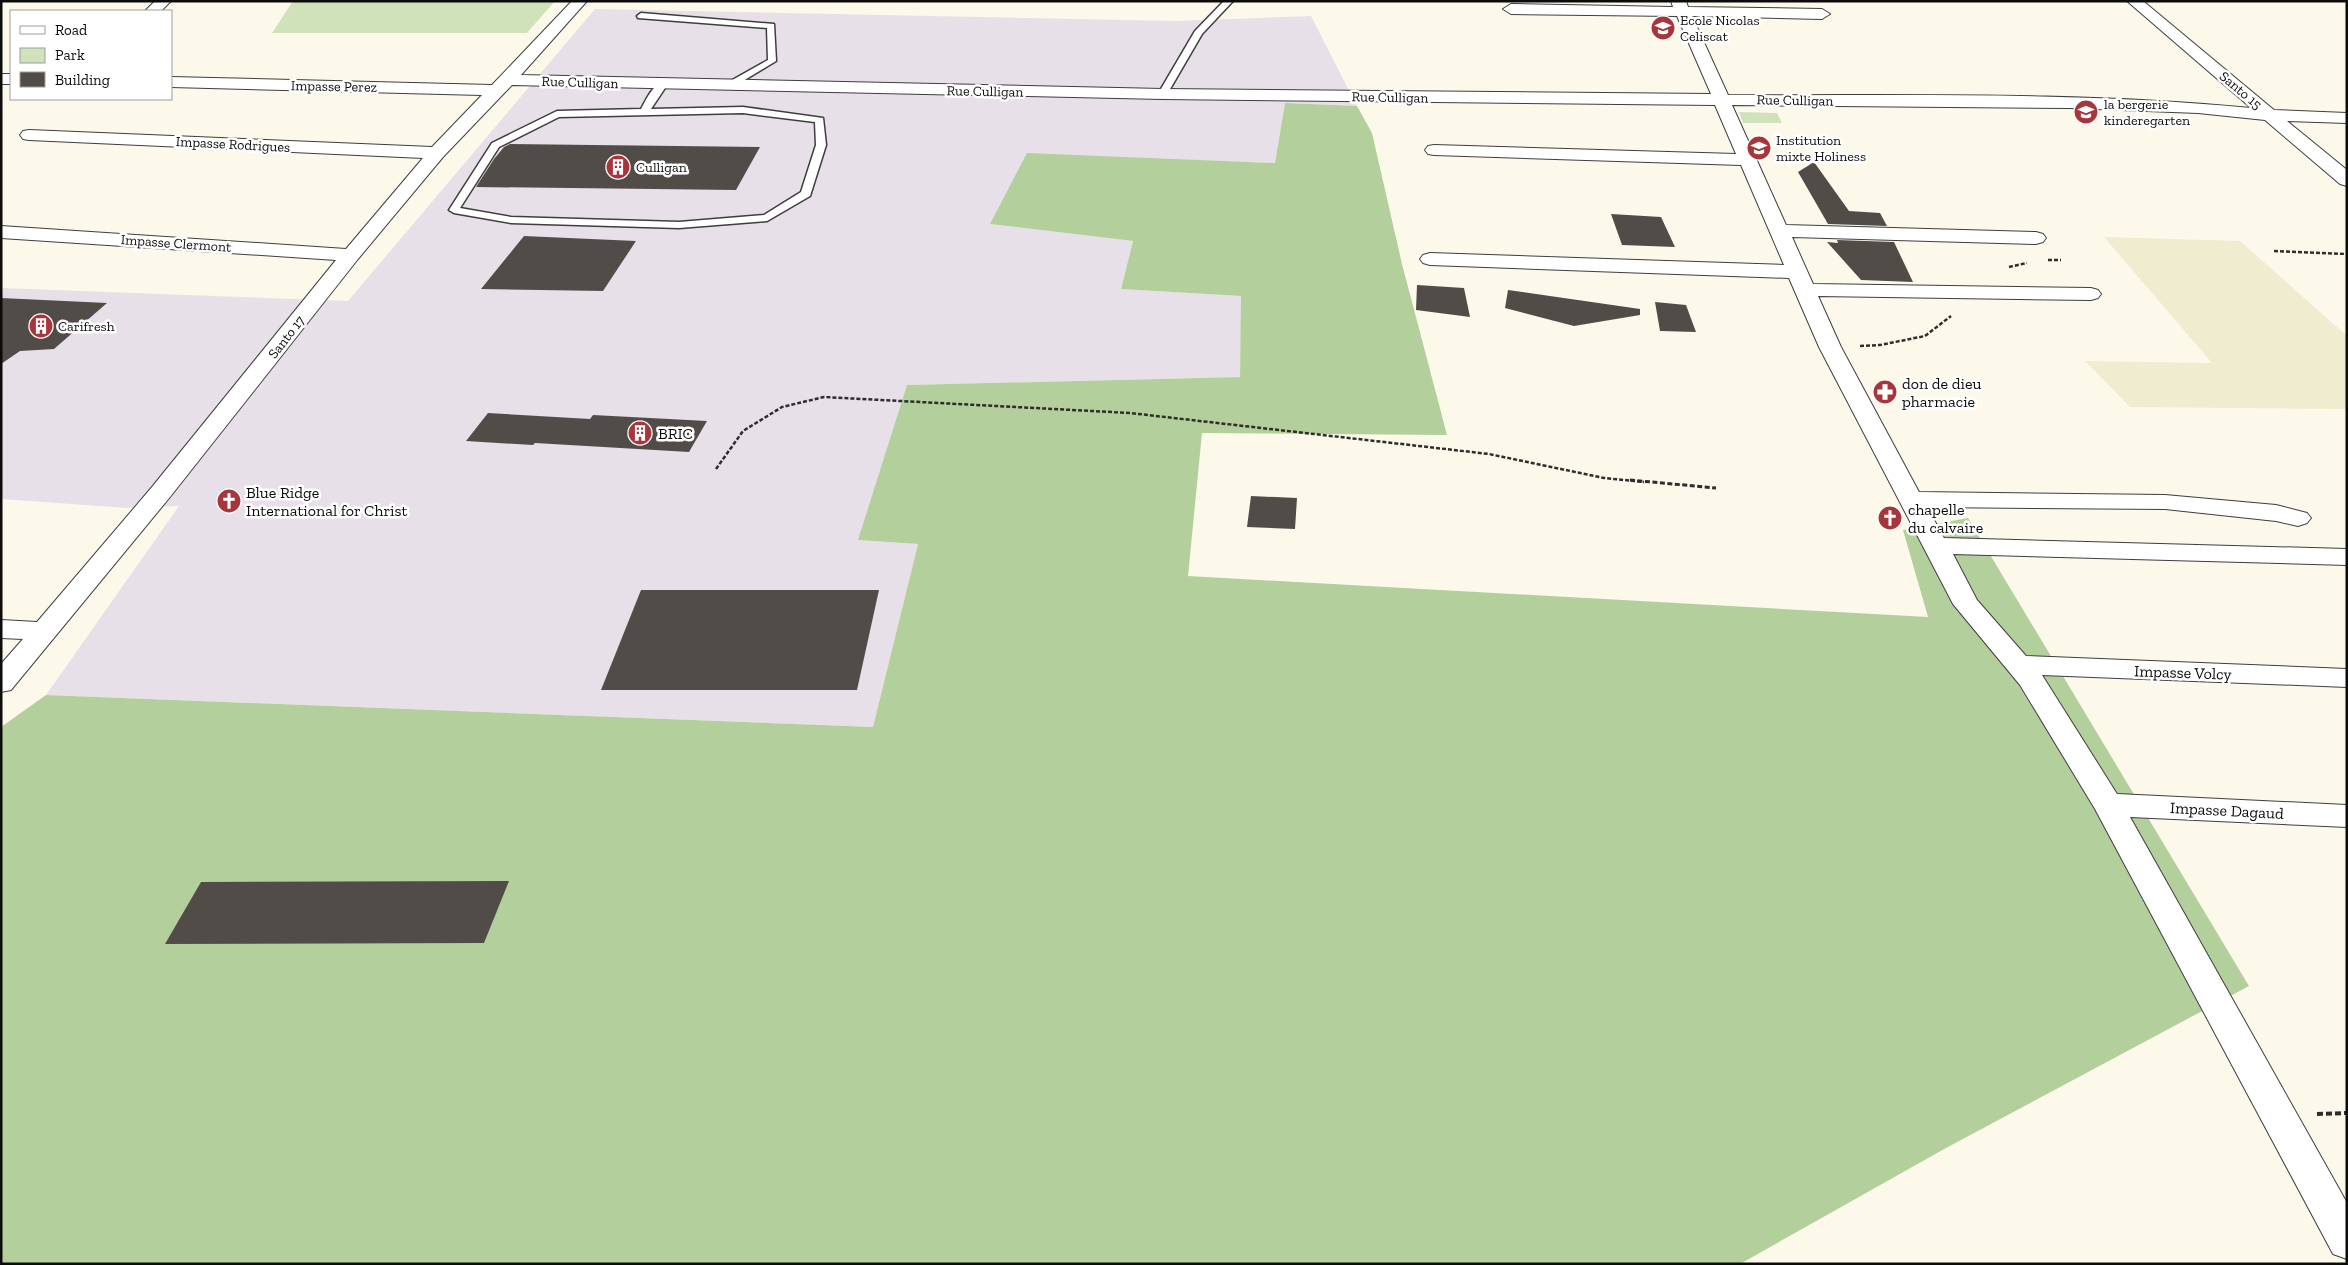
<svg xmlns="http://www.w3.org/2000/svg" width="2348" height="1265" viewBox="0 0 2348 1265" font-family="'Zilla Slab',serif">
<style>
.industrial{fill:#e8e0e9}
.farmland{fill:#efeccf}
.green{fill:#cfe2ba}
.forest{fill:#b3d09c}
.building{fill:#524c49}
.lines{fill:none;stroke-linecap:round;stroke-linejoin:round}
.lane-casing{stroke:#3e3e3e;stroke-width:3}
.street-casing{stroke:#3e3e3e;stroke-width:2}
.path-far2{stroke:#2d2d2d;stroke-width:2.5;stroke-dasharray:4 2;stroke-linecap:butt}
.path-far1{stroke:#2d2d2d;stroke-width:3;stroke-dasharray:5 2.5;stroke-linecap:butt}
.path{stroke:#2d2d2d;stroke-width:4;stroke-dasharray:6 3;stroke-linecap:butt}
.lane{fill:#fff;fill-rule:evenodd}
.street{fill:#fff;fill-rule:evenodd}
.labels{text-anchor:middle;stroke-width:5;stroke-linejoin:round;paint-order:stroke}
.far-poi-label{font-size:14px;fill:#0b0b0b;stroke:#fff;text-anchor:start}
.far-street-label{font-size:14px;fill:#0b0b0b;stroke:#fff}
.poi-label{font-size:16px;fill:#0b0b0b;stroke:#fff;text-anchor:start}
.street-label{font-size:16px;fill:#0b0b0b;stroke:#fff}
</style>
<rect width="100%" height="100%" fill="#fcf9eb"/>
<path class="industrial" d="M595,9L1176,21L1311,16L1357,106L1285,103L1275,163L1166,160L990,224L1133,241L1121,289L1242,296L1240,377L907,385L859,540L918,544L873,727L46,695L179,506L127,508L1,499V288L348,301Z"/>
<path class="farmland" d="M2104,237L2240,241L2347,336V409L2130,407L2085,361L2212,363Z"/>
<path class="green" d="M293,1H555L527,33H272Z
M1739,112L1777,113L1782,123H1743Z"/>
<path class="forest" d="M1285,103L1357,106L1372,133L1402,264L1447,435L1202,433L1188,576L1928,617L1903,530L1968,518L2249,986L1946,1148L1740,1264H1V727L46,695L873,727L918,544L858,540L907,385L1240,377L1241,296L1121,289L1133,241L990,224L1027,153L1275,163Z"/>
<path class="building" d="M510,144L760,147L736,190L476,187L494,159L504,147Z
M1814,162L1849,211L1880,213L1887,226L1828,224L1798,172Z
M1611,214L1661,217L1675,247L1622,245Z
M524,236L636,241L603,291L481,289Z
M1837,240L1894,242L1913,282L1861,280L1827,242L1838,243Z
M1417,285L1464,288L1470,317L1416,310Z
M1508,290L1640,309V315L1574,326L1505,308Z
M1,298L107,303L54,349L20,351L1,364Z
M1655,302L1686,305L1696,332L1660,331Z
M488,413L590,419L593,415L707,421L689,452L535,443L533,445L466,441Z
M1251,496L1297,498L1295,529L1247,527Z
M641,590H879L857,690H601Z
M509,881L484,943L165,944L201,882Z"/>
<g class="lines">
<defs>
<path id="lane" d="M1224,1H1233L1202,34L1166,96H1160L1158,94L1195,31Z
M641,13L774,24L776,61L733,87H727V83L768,60L767,28L638,18L637,16Z
M662,82L667,85L651,109L743,107L823,118L826,145L810,196L767,221L679,228L511,223L454,213L449,210L492,143L557,111L641,109C646,100 652,86 662,82ZM743,113L815,122L816,145L801,192L764,215L679,222L511,217L460,208L499,147L559,117Z"/>
<path id="street" d="M155,1H171L161,11H145Z
M572,1H587L521,75L1163,89L1711,94L1677,16L1511,14L1503,9L1511,4L1673,7L1671,1H1686L1688,7L1822,9L1830,14L1822,19L1692,16L1728,95C1902,96 2077,91 2251,108L2127,1H2143L2274,110L2347,113V123L2287,121L2347,170V186L2340,184L2265,120L2198,113L2069,108L1732,105L1786,225L2036,232L2043,234L2046,238L2043,242L2036,244L1792,237L1813,284L2091,288L2098,290L2101,294L2098,298L2091,300L1818,296L1841,347L1919,492L2165,495L2276,505L2307,513L2311,518L2307,523L2298,526L2276,521L2165,509L1927,507L1944,538L2347,549V565L1953,554L1977,600L2026,656L2347,669V687L2042,675L2117,794L2347,805V827L2130,817L2347,1203V1259L2333,1254L2095,809L2020,685L1953,604L1819,347L1789,278L1430,265L1423,263L1420,259L1423,255L1430,253L1784,265L1741,165L1434,155L1428,154L1425,150L1428,146L1434,145L1736,154L1715,105L1163,99L512,85L443,157L358,259L170,497L11,690L1,692V664L23,639L1,638V620L37,622L152,487L336,260L1,238V226L346,249L423,158L29,140L23,139L20,135L23,131L29,130L432,147L482,95L171,87V77L492,85Z
M1,74H11V84H1Z"/>
</defs>
<use href="#lane" class="lane-casing"/>
<use href="#street" class="street-casing"/>
<path class="path-far2" d="M2274,251L2347,254
M2048,260H2061
M2009,267L2027,263
M1860,346L1880,345L1925,336L1951,316
M716,469L743,431L782,407L824,397L1130,413L1489,454L1604,478L1644,482"/>
<path class="path-far1" d="M1630,480L1716,488"/>
<path class="path" d="M2317,1114L2347,1113"/>
<use href="#lane" class="lane"/>
<use href="#street" class="street"/>
</g>
<defs>
<symbol id="school-disc" viewBox="-11 -11 22 22"><circle r="9.5" fill="#a7363c" stroke="#fff"/><path d="M0-5L7-2L0 1L-7-2ZM-4 1L0 2.5L4 1V4Q0 6-4 4Z" fill="#fff"/></symbol>
<symbol id="building-disc" viewBox="-11 -11 22 22"><circle r="9.5" fill="#a7363c" stroke="#fff"/><path d="M-4-6H4V6H1V3H-1V6H-4ZM-2.5-4.3h1.7v1.8h-1.7ZM.8-4.3h1.7v1.8H.8ZM-2.5-1h1.7V.8h-1.7ZM.8-1h1.7V.8H.8Z" fill="#fff"/></symbol>
<symbol id="pharmacy-disc" viewBox="-11 -11 22 22"><circle r="9.5" fill="#a7363c" stroke="#fff"/><path d="M-2-6h4v4h4v4h-4v4h-4v-4h-4v-4h4Z" fill="#fff"/></symbol>
<symbol id="church-disc" viewBox="-11 -11 22 22"><circle r="9.5" fill="#a7363c" stroke="#fff"/><path d="M-1.2-6h2.4v3.5h3.3v2.4h-3.3V6h-2.4V-.1h-3.3v-2.4h3.3Z" fill="#fff"/></symbol>
</defs>
<g fill-rule="evenodd">
<use href="#school-disc" x="1649" y="14" width="28" height="28"/>
<use href="#school-disc" x="2072" y="98" width="28" height="28"/>
<use href="#school-disc" x="1745" y="134" width="28" height="28"/>
<use href="#building-disc" x="604" y="153" width="28" height="28"/>
<use href="#building-disc" x="27" y="312" width="28" height="28"/>
<use href="#pharmacy-disc" x="1871" y="378" width="28" height="28"/>
<use href="#building-disc" x="626" y="419" width="28" height="28"/>
<use href="#church-disc" x="215" y="487" width="28" height="28"/>
<use href="#church-disc" x="1876" y="504" width="28" height="28"/>
</g>
<g class="labels">
<g class="far-poi-label">
<text x="1680" y="25">Ecole Nicolas<tspan x="1680" dy="16">Celiscat</tspan></text>
<text x="2104" y="109">la bergerie<tspan x="2104" dy="16">kinderegarten</tspan></text>
<text x="1776" y="145">Institution<tspan x="1776" dy="16">mixte Holiness</tspan></text>
<text x="636" y="172">Culligan</text>
<text x="58" y="331">Carifresh</text>
</g>
<g class="far-street-label">
<text transform="translate(580 82) rotate(2)" y="5">Rue Culligan</text>
<text transform="translate(334 86) rotate(1)" y="5">Impasse Perez</text>
<text transform="translate(2241 90) rotate(40)" y="5">Santo 15</text>
<text transform="translate(985 91) rotate(1)" y="5">Rue Culligan</text>
<text transform="translate(1390 97) rotate(1)" y="5">Rue Culligan</text>
<text transform="translate(1795 100) rotate(1)" y="5">Rue Culligan</text>
<text transform="translate(233 144) rotate(3)" y="5">Impasse Rodrigues</text>
<text transform="translate(176 243) rotate(4)" y="5">Impasse Clermont</text>
<text transform="translate(286 337) rotate(-52)" y="5">Santo 17</text>
</g>
<g class="poi-label">
<text x="1902" y="389">don de dieu<tspan x="1902" dy="18">pharmacie</tspan></text>
<text x="658" y="439">BRIC</text>
<text x="246" y="498">Blue Ridge<tspan x="246" dy="18">International for Christ</tspan></text>
<text x="1908" y="515">chapelle<tspan x="1908" dy="18">du calvaire</tspan></text>
</g>
<g class="street-label">
<text transform="translate(2183 672) rotate(2)" y="6">Impasse Volcy</text>
<text transform="translate(2227 810) rotate(3)" y="6">Impasse Dagaud</text>
</g>
</g>
<rect width="2348" height="1265" fill="none" stroke="#0b0b0b" stroke-width="5"/>
<rect x="10" y="10" width="162" height="90" fill="#ffffff" stroke="#9d9d9d"/>
<rect x="20" y="26" width="25" height="8" fill="#ffffff" stroke="#9d9d9d"/>
<text x="55" y="35" font-size="15" fill="#0b0b0b">Road</text>
<rect x="20" y="48" width="25" height="15" fill="#cfe2ba" stroke="#9d9d9d"/>
<text x="55" y="60" font-size="15" fill="#0b0b0b">Park</text>
<rect x="20" y="72" width="25" height="15" fill="#524c49" stroke="#9d9d9d"/>
<text x="55" y="85" font-size="15" fill="#0b0b0b">Building</text>
</svg>
